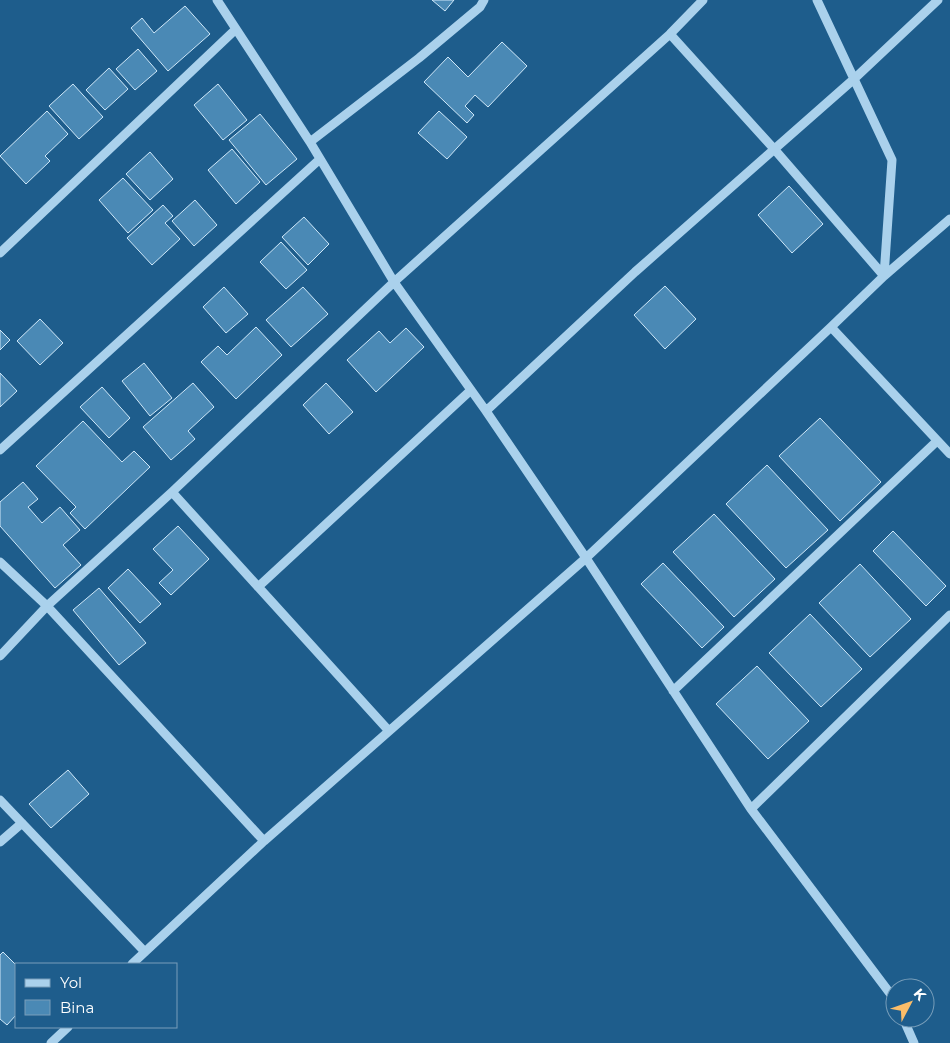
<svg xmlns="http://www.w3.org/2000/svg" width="950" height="1043" viewBox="0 0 950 1043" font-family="Montserrat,sans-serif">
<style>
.building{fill:#4a89b5;stroke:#cfe8f9}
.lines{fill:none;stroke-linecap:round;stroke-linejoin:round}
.minor{stroke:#aad1ec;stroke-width:9}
</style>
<rect width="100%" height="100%" fill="#1e5d8c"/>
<path class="building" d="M432,0H454L445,11Z
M185,6L210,34L168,71L131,28L142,18L154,33Z
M502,42L527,66L488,107L475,95L465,106L474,115L467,123L424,82L448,57L468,77Z
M138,49L157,71L135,90L116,69Z
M109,68L128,89L105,110L86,90Z
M73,84L103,117L79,139L49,106Z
M218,84L247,120L223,140L194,105Z
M47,111L68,134L45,156L50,161L26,184L0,156Z
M439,111L467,137L447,159L418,133Z
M260,114L297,159L266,185L229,140Z
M232,149L260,182L236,204L208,170Z
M150,152L173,179L150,200L126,174Z
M123,178L153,210L128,233L99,200Z
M789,186L823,224L792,253L758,215Z
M195,200L217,225L194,246L172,221Z
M163,205L173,216L165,223L180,239L152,265L127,238Z
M304,217L329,244L308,265L282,237Z
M281,242L307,270L286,289L260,262Z
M665,286L696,319L665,349L634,315Z
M224,287L248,314L226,333L203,307Z
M303,287L328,314L291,347L266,320Z
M40,319L63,343L40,365L17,341Z
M256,327L282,355L236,399L201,362L218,346L227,355Z
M406,328L424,347L376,392L347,360L379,331L390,343Z
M0,330L10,340L0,350Z
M144,363L172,398L150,416L122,381Z
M0,373L17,391L0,407Z
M193,383L214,407L188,431L195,439L171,460L143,427Z
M326,383L353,412L329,434L303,405Z
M102,387L130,418L109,438L80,407Z
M820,418L881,482L840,521L779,456Z
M83,421L122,462L134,451L150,467L85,529L70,513L76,507L36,466Z
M767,465L828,530L786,568L726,504Z
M23,482L38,499L28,507L42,523L60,507L80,530L63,545L81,565L55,588L0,526V502Z
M714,514L775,579L734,617L673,552Z
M178,526L209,559L171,595L159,583L173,570L153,549Z
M893,531L946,586L926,606L873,551Z
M663,563L724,627L702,648L641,584Z
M860,564L911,619L870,657L819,603Z
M128,569L161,604L140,623L108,588Z
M99,588L146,643L119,665L73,610Z
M810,614L862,669L821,707L769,653Z
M757,666L809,721L768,759L716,704Z
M68,770L89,794L51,828L29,804Z
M3,952L16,965V1015L7,1025L0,1019V955Z"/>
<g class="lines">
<path class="minor" d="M217,0L310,142L394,282L486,411L586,558L751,809L895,1000
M817,0L892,160L884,276
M670,34L775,150L884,276
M310,142L419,58L480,7L484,0
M0,253L236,29
M831,327L950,454
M486,411L635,272L854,79L938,0
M0,450L320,159
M172,492L389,731
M0,562L47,606L264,841
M258,587L471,390
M0,656L47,606L172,492L394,282L670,34L703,0
M673,691L937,441
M0,800L145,952
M751,809L950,615
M0,842L22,823
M132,964L264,841L586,558L831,327L884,276L950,219
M903,1018L914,1043
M51,1043L68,1027"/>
</g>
<rect x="15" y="963" width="162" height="65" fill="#1e5d8c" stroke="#789eba"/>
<rect x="25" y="979" width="25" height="8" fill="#aad1ec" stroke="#789eba"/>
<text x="60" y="988" font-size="15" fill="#ffffff">Yol</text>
<rect x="25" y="1000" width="25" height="15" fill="#4a89b5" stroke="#789eba"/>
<text x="60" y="1013" font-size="15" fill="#ffffff">Bina</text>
<g transform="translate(910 1003) rotate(49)"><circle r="24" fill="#1e5d8c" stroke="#789eba"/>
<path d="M0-4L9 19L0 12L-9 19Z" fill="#fbbd69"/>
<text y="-8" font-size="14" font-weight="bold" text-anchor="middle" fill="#ffffff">K</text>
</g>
</svg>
